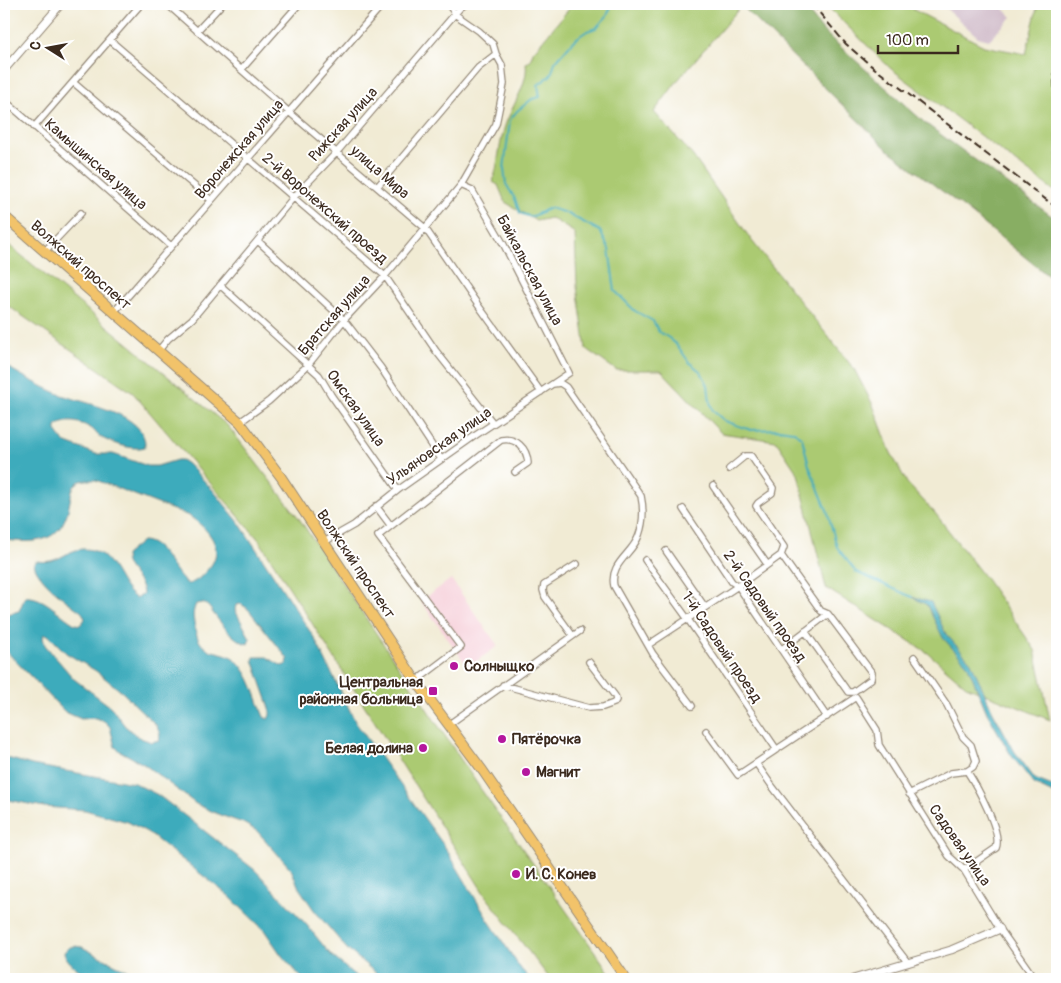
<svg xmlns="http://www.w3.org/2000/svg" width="1061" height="983" viewBox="0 0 1061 983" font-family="Pangolin,sans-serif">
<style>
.built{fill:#f6cfd9}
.industrial{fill:#d1bdcb}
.green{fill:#abca72;stroke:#737a48}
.forest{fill:#88ae64;stroke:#626c41}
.water{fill:#3eabbc;stroke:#3c6a6d;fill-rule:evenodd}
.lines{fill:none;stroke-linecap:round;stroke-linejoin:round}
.stream{stroke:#3eabbc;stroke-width:2}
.minor-casing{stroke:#968a79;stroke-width:8}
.tertiary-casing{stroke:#968a79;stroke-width:9}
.primary-casing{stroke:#968a79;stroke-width:11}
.minor{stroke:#fff;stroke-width:5.5}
.tertiary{stroke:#fff;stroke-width:7}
.primary{stroke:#f2c36a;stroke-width:9}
.rail{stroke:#3b2a1e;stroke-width:2;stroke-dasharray:8 4;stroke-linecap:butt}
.poi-dot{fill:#b5179e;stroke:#fff;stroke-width:2}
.labels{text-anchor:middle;stroke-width:4;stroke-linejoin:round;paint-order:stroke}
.street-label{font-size:15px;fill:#3b2a1e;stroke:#fff}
.poi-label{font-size:15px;font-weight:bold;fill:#3b2a1e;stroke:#fff;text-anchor:start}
</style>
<rect width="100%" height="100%" fill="#fff"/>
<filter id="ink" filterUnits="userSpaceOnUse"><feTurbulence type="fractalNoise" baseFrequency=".02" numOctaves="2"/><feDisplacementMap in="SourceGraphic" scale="10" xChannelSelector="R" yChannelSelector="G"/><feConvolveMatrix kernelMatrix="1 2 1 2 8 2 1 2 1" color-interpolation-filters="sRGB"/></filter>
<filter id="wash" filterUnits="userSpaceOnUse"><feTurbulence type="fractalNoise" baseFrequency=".0096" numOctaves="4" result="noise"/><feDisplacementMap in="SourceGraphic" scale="20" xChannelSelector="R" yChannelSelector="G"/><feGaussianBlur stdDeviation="1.12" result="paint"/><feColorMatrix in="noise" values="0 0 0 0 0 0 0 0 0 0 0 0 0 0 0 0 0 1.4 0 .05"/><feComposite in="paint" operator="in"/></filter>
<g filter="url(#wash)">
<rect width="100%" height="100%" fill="#f1ebd4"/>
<path class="built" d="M451,579L498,646L468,667L421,601Z"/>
<path class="industrial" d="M941,4H1008L1004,9L1012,17L989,40L978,37Z"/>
<path class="green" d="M573,4H743L678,80L654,112L693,156L752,241L854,369L873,405L890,451L907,483L935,513L986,579L1035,650L1050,720L966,686L928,653L826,588L798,474L776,441L721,433L661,370H616L586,349L577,287L575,233L551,218L536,221L505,202L498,185L493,182C498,165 499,146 504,129C510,108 529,84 526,63L530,61L533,52Z
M825,4H908L914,10L984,46L1026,54L1038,4H1057V193L890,68Z
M4,241L228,426L298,517L480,788L614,979H550L485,895L259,540L133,393L4,303Z"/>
<path class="forest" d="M750,4H802L823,31L925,123L1057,220V283L968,211L887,149L745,9Z"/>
<path class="water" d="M4,365C21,375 40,386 59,394C82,403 148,413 145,447C133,451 111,443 100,437C97,435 95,431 92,429C82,422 65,418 56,427V431L64,442L96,454H113L148,466H157L177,460H182L188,464L212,489L238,521L315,639L356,723L445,847L487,918L521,969L530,979H383L347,949L314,910L299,888L291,869L257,831L243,823L220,815L196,804L145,765L120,751L115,747L110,727L104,721L96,718L81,719L65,712L4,649V615L19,611L25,597C44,595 60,616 75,624L80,625L85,619C83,611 78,610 72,605C61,597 35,576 34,563L37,561C59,565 66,549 84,549C114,549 116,586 136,598L143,594C143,578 124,572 125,555L142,541C163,541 172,574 188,584C196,582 201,577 207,570C228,549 207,528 189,516L96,480C90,480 82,479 77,483C72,487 71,495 70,501C63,542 41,544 4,540ZM202,603C208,605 209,607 213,613C222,624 233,641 248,644L250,638L235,610L236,605L241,604L248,609L288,659L287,664L282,666L267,657H254L253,660L270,708V715L268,719L264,717C256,698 252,676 237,661C221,646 200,660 195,627C193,618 192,613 196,604ZM44,634L48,635L66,653L96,671L122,692L156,725L160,734L159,740L152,742L140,738L125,726L111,707L74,679L45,645L43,638Z
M912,597L931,602L946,634L971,662L992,710L1015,752L1035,779L1057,788V795L1034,784L1011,755L987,713L967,664L943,638L927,605Z
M4,757L32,765L134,783L158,795L255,870L306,924L331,955L359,979H303L282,956L264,930L229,896L147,832L128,822L85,810L44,807L4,799Z
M74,946L82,947L118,966L151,979C135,979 116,982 100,979C89,978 66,964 64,952L68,948Z"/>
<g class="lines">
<path class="stream" d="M612,4L607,16L596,28L587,31L574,40L555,62L551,75L538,85L540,97L532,99L517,111L510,120L504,169L506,184L515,199L520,213L531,217L550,208L566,213L600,231L609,249L615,291L635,311L653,321L659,332L669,338L677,345L689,362L701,372L708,385L710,402L713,411L725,421L739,426L751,430L779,429L793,431L802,438L809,466L827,510L837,547L856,572L912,597"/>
</g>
</g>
<g filter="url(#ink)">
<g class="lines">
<defs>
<path id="minor" d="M167,4L289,112L425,228L478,305L541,392
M197,31L222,4
M111,41L385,276L436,351L493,423
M242,69L299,4
M74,83L211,200
M4,100L171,246
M34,127L141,4
M377,187L478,68L496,54
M258,241L344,320L381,368L441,459
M44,252L81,213
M220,285L319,375L331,395L398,490
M114,312L383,4
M159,350L168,339L192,319L293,198L337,152L460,8L466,4
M553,384L560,383L566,387L641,496C644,510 644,521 639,535C633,554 609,563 614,586L653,654L692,706
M240,422L269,401L308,365L344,320L385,276L461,185L496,124L504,84L502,65L496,54L493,44L479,31L456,15L448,4
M713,486L767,564
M376,506L391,526
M683,509L732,582L738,586L827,717
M324,542L354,525L398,490L476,435L569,373L504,245L472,190L461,185
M666,551L705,607
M781,555L821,611L828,614L872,673L871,679L853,692H848L805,631
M645,560L687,618L777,750
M573,636L545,597L543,590L544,585L577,564
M648,645L738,586L781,555L784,547L756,506L758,503L772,493L773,488L751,456H745L729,469
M782,649L828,614
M416,681L461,647L378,536L501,440C516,437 527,448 528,463L515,472
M503,685L589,708L603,707L614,703L616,700L615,696L589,662
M448,725L580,631
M706,731L738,775L856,697L877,730L879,745L949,856L964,870L1000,929L1035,979
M756,763L772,786L908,963
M909,794L951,773L967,771L973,767L976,761L971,745L963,737L947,705L914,657
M964,870L996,848C1003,833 976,785 967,771
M874,973L883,979"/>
<path id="tertiary" d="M4,70L61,4
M853,979L951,950L1000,929"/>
<path id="primary" d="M4,216L240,422L281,477L416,681L483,771L626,979"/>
</defs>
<use href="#minor" class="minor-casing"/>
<use href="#tertiary" class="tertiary-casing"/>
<use href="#primary" class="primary-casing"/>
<use href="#minor" class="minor"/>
<use href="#tertiary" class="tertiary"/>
<use href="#primary" class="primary"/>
<path class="rail" d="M812,4L846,44L869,64L1057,208
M1057,20L1054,82L1057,116"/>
</g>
</g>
<g class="poi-dot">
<circle cx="454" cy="666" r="5"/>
<rect x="428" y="686" width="10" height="10" rx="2.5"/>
<circle cx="502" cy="739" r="5"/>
<circle cx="423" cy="748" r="5"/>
<circle cx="526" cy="772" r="5"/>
<circle cx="516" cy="874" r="5"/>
</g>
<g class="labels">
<g class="street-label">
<text transform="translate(343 124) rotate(-48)" y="5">Рижская улица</text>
<text transform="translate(239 149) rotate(-49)" y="5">Воронежская улица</text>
<text transform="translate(96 164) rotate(41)" y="5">Камышинская улица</text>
<text transform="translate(380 172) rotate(41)" y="5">улица Мира</text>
<text transform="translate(325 208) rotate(41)" y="5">2-й Воронежский проезд</text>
<text transform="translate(81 265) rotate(41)" y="5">Волжский проспект</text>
<text transform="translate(530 270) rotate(62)" y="5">Байкальская улица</text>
<text transform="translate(334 315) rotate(-49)" y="5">Братская улица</text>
<text transform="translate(356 408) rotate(55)" y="5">Омская улица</text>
<text transform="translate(439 446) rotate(-35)" y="5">Ульяновская улица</text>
<text transform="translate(356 564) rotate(56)" y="5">Волжский проспект</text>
<text transform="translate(765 606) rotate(55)" y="5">2-й Садовый проезд</text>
<text transform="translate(722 647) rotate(56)" y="5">1-й Садовый проезд</text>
<text transform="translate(960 845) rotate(55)" y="5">Садовая улица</text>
</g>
<g class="poi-label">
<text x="464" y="671">Солныщко</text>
<text x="423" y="687" text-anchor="end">Центральная<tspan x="423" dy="17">районная больница</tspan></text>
<text x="512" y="744">Пятёрочка</text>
<text x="413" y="753" text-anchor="end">Белая долина</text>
<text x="536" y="777">Магнит</text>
<text x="526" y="879">И. С. Конев</text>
</g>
</g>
<rect width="1061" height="983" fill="none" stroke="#fff" stroke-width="20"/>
<g transform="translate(48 48) rotate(281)" stroke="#ffffff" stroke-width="4" paint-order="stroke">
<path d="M0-4L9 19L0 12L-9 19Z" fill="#3b2a1e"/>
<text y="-8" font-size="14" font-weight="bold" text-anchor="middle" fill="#3b2a1e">С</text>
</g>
<path d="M878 45v8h80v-8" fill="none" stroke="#3b2a1e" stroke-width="2.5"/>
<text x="886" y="45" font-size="15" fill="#3b2a1e" stroke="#ffffff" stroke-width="4" paint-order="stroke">100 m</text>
</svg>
